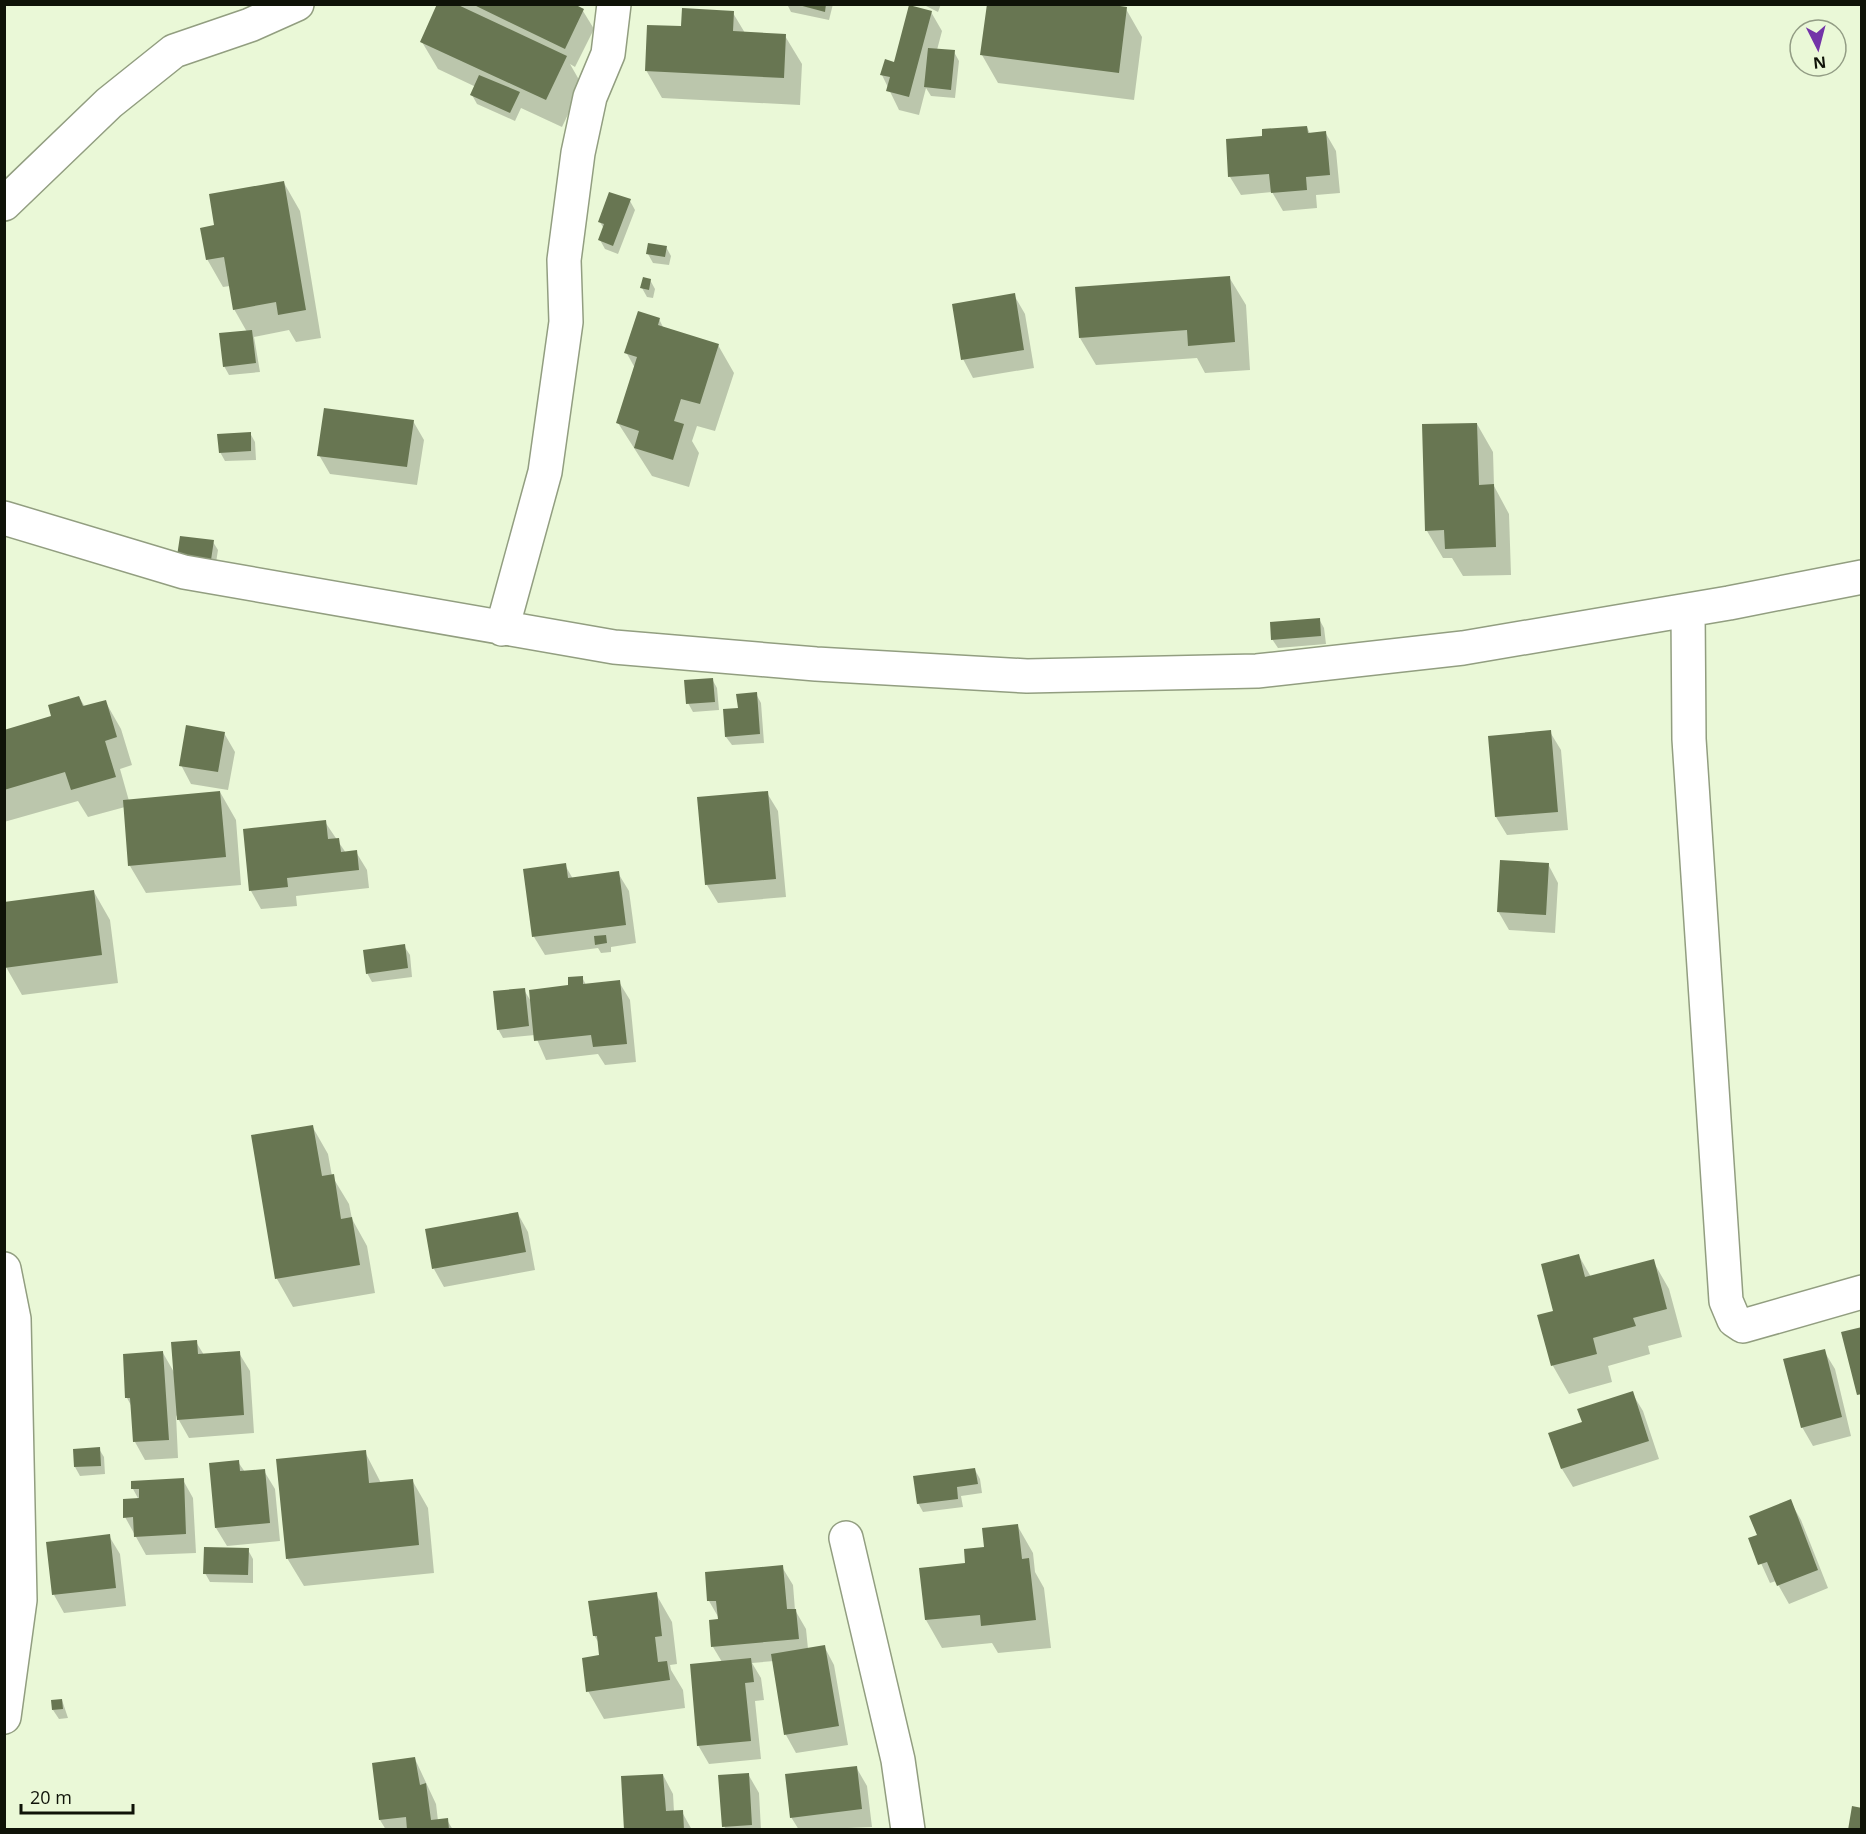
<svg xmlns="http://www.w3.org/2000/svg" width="1866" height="1834" viewBox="0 0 1866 1834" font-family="'Open Sans',sans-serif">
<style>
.shadow{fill:#0003}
.building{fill:#687652}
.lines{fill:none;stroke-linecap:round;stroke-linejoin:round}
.minor-casing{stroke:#929e80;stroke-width:36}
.minor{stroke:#fff;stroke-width:33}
</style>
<rect width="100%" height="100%" fill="#eaf8d7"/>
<path class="shadow" d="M454,4H571L583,11L594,29L575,67L570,64L582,85L562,127L521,108L515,121L477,104L472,95L476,87L438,69L422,42Z
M787,4H833L829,20L791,12Z
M922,4H941L938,12Z
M1126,9L1142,37L1134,100L998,83L982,55Z
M931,12L942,31L937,50L954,52L959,61L955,98L931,96L926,88L919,115L899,110L882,75L895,64Z
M733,13L745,33L785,36L802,64L800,105L662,98L646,70L683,28Z
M1307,127L1310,134L1325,132L1336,151L1340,193L1316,195L1317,208L1283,211L1272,192L1241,195L1230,177L1264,138Z
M284,183L300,211L321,338L296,342L289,330L254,337L260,372L229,375L224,366L247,332L234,309L230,286L223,287L207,259L216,226Z
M630,201L635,210L618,254L605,249L600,240L604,229L600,222Z
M666,247L671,256L669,265L653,263L648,254Z
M1229,277L1246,305L1250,370L1205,373L1197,358L1096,365L1080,338Z
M650,280L655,289L653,298L647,297L642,288Z
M1014,295L1025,314L1034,368L973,378L963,359Z
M659,319L664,329L718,345L734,373L715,431L697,426L692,441L699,453L689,487L652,476L618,423L635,368L626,352Z
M413,421L424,440L417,485L330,474L319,455Z
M1477,424L1493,452L1494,486L1509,514L1511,575L1463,576L1452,558H1443L1427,531Z
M250,433L255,442L256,460L225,461L220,452Z
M213,542L218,550L215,569L184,564Z
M1319,619L1324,628L1326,644L1278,648L1272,639Z
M712,679L717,688L719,710L693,712L688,703Z
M756,694L761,703L764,743L732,745L726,737L739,709Z
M79,697L85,707L105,701L121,729L132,765L120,769L129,801L220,792L236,820L241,885L146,893L130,866L125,807L88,817L78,801L4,822V732L53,717Z
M1550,732L1561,750L1568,830L1507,835L1496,817L1490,737Z
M224,733L235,752L228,790L191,784L181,765Z
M767,793L778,811L786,897L718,903L707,885L699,799Z
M325,822L346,853L356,852L367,870L369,888L296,896L297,906L261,909L251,891L244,830Z
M1548,864L1558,883L1555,933L1509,930L1498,911Z
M565,865L573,879L618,873L629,891L636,943L611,947V952L601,953L598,948L545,955L534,937L525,870Z
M94,892L110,920L118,983L22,995L6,967Z
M404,946L410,955L412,977L372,982L367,973Z
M582,977L586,985L619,982L630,1000L636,1062L605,1065L598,1054L546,1060L535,1035L503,1038L498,1029L524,990L532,1003L570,987Z
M312,1126L328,1154L332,1176L349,1204L352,1219L367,1246L375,1293L293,1307L277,1279L253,1136Z
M518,1214L528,1232L535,1270L444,1287L434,1269Z
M1579,1256L1591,1277L1653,1261L1669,1289L1682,1337L1648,1346L1650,1354L1608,1366L1612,1382L1569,1394L1553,1366L1539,1316L1555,1312Z
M196,1342L204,1355L239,1353L250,1371L254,1433L189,1438L176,1415L178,1458L145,1460L135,1442L132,1407L127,1398L163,1353L175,1374Z
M1824,1351L1835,1369L1851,1436L1813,1446L1802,1427Z
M1632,1393L1643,1411L1659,1459L1573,1487L1562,1469L1584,1423Z
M99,1449L104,1457L105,1474L80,1476L75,1467Z
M365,1452L381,1483L412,1480L428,1508L434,1573L304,1586L287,1558Z
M238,1462L245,1472L264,1471L275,1489L280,1541L227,1546L216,1528Z
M975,1470L980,1479L982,1493L961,1496L963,1507L923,1512L918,1503Z
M183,1480L193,1498L196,1553L146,1555L125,1517L139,1500L133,1489V1482Z
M1790,1501L1801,1520L1828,1588L1789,1604L1776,1581L1770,1583L1750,1539L1759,1536Z
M1017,1525L1033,1553L1035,1572L1044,1588L1051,1648L998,1653L992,1643L942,1648L926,1620L921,1569L967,1564Z
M109,1536L120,1554L126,1606L64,1613L54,1595Z
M248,1550L253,1559V1583L210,1582L205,1573Z
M782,1567L793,1585L795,1610L806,1629L808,1649L824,1646L834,1665L848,1745L796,1753L786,1735L774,1661L752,1663L761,1678L764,1700L755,1701L761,1759L709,1764L698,1745L722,1662L713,1647L720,1620L709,1601Z
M656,1594L672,1622L677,1664L670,1665L671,1670L683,1690L685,1708L604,1719L588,1691L601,1657L600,1645L594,1635Z
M62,1700L68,1718L59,1719L53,1710Z
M415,1759L436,1804L438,1821L447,1820L453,1830H386L380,1820Z
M856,1767L867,1786L872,1827L799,1830L791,1817Z
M748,1774L759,1793L761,1830H725L720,1776Z
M663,1775L673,1794L674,1812H682L692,1830H626Z"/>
<path class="building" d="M437,4H456L567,56L546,100L420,42Z
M472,4H574L584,9L565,49Z
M795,4H826L825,12Z
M987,4H1106L1127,7L1119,73L980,55Z
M909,5L932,11L909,97L886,91L890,77L880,75L885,59L894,62Z
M682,8L734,11L733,31L786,34L784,78L645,71L647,25L681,26Z
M928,48L955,50L951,90L924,87Z
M479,75L520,92L510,113L470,95Z
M1307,126L1308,133L1326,131L1330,175L1306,177L1307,190L1271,193L1269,174L1228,177L1226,139L1262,136V129Z
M284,181L306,310L278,315L276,302L233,310L224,257L206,260L200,228L214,225L209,194Z
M609,192L631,199L613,246L598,240L604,224L598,222Z
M648,243L667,246L665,257L646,254Z
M1230,276L1235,342L1188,346L1187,330L1079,338L1075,287Z
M643,277L651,279L649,290L640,288Z
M1015,293L1024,350L961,360L952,304Z
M638,311L660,318L658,325L719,344L700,404L681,399L674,421L684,424L673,460L634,448L639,431L616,423L637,357L624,353Z
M252,330L256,363L223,367L219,333Z
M324,408L414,420L407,467L317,456Z
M1477,423L1479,485L1494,484L1496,547L1445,549L1444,530L1425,531L1422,424Z
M251,432V451L219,453L217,434Z
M180,536L214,540L211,560L177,556Z
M1320,618L1321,636L1271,640L1270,622Z
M713,678L715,702L686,704L684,680Z
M757,692L760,734L725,737L723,709L738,708L736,694Z
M79,696L83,706L106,700L117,737L105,741L116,777L71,790L65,772L4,790V730L51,716L48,705Z
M186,725L225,732L218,772L179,766Z
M1551,730L1558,812L1495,817L1488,736Z
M220,791L226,857L128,866L123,800Z
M768,791L776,879L705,885L697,797Z
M326,820L328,839L339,838L341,852L357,850L359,870L287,878L288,887L249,891L243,829Z
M1500,860L1549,863L1546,915L1497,912Z
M566,863L568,878L619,871L626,925L532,937L523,869Z
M94,890L102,955L4,968V902Z
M606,935L607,943L595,945L594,936Z
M405,944L408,968L366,974L363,950Z
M583,976V984L620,980L627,1044L593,1047L591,1035L534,1041L529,990L568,985V977Z
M525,988L529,1026L497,1030L493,991Z
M313,1125L322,1176L334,1174L341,1219L352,1217L360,1265L275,1279L251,1135Z
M518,1212L526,1252L432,1269L425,1229Z
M1579,1254L1585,1277L1654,1259L1667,1309L1633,1318L1636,1326L1593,1338L1597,1354L1551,1366L1537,1315L1553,1311L1541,1264Z
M1862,1327V1394L1857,1395L1841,1332Z
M197,1340L198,1354L240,1351L244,1415L177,1420L171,1342Z
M1825,1349L1842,1417L1801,1428L1783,1359Z
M163,1351L169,1440L133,1442L130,1398H125L123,1354Z
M1633,1391L1649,1441L1561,1469L1548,1433L1582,1422L1577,1409Z
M100,1447L101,1466L74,1467L73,1449Z
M366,1450L369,1483L413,1479L419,1545L286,1559L276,1459Z
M239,1460L240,1471L265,1469L270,1523L215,1528L209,1463Z
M975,1468L978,1484L957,1487L958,1499L917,1504L913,1476Z
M184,1478L186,1534L134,1537L133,1517L123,1518V1499L139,1498V1489H131V1481Z
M1791,1499L1818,1570L1777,1586L1767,1562L1758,1565L1748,1538L1757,1535L1749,1516Z
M1018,1524L1022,1559L1029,1558L1036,1620L981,1626L980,1615L925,1620L919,1568L965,1563L964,1549L984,1547L982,1528Z
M110,1534L116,1588L52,1595L46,1542Z
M204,1547L249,1548L248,1575L203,1574Z
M783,1565L787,1609H796L799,1639L711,1647L709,1620L718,1619L716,1601H707L705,1572Z
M657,1592L662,1636L655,1637L658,1662L667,1661L670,1680L586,1692L582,1658L599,1655L597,1636H593L588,1601Z
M825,1645L839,1726L784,1735L771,1654Z
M751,1658L754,1682L745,1683L751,1741L697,1746L690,1664Z
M62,1699L63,1709L52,1710L51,1700Z
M415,1757L420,1785L426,1783L431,1820L448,1818L449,1830H407L406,1817L379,1820L372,1763Z
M857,1766L862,1809L790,1818L785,1774Z
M749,1773L752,1825L722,1827L718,1775Z
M663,1774L666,1811L683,1810L684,1830H624L621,1776Z
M1852,1806L1862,1808V1830H1848Z"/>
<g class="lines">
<defs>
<path id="minor" d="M4,204L109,103L174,51L250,25L297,4
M4,518L184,572L614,647L816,664L1027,676L1257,671L1463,648L1729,603L1862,577
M1688,610L1689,739L1726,1301L1734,1320L1743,1326L1862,1292
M502,629L545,472L566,322L564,260L578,153L590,97L608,54L614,4
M4,1269L14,1319L20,1600L4,1717
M846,1538L898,1760L908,1830"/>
</defs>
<use href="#minor" class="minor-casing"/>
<use href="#minor" class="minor"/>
</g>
<rect width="1866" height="1834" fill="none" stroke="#0f1308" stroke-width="12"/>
<g transform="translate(1818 48) rotate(174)"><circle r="28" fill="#eaf8d7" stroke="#929c84" stroke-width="1.5"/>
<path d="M0-4.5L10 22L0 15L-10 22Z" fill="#7333a8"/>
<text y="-9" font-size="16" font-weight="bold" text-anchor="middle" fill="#0f1308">N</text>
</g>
<path d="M21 1804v9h112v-9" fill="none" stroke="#0f1308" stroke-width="3"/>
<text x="30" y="1804" font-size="18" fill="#0f1308" stroke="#eaf8d7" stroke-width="4.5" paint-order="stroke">20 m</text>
</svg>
